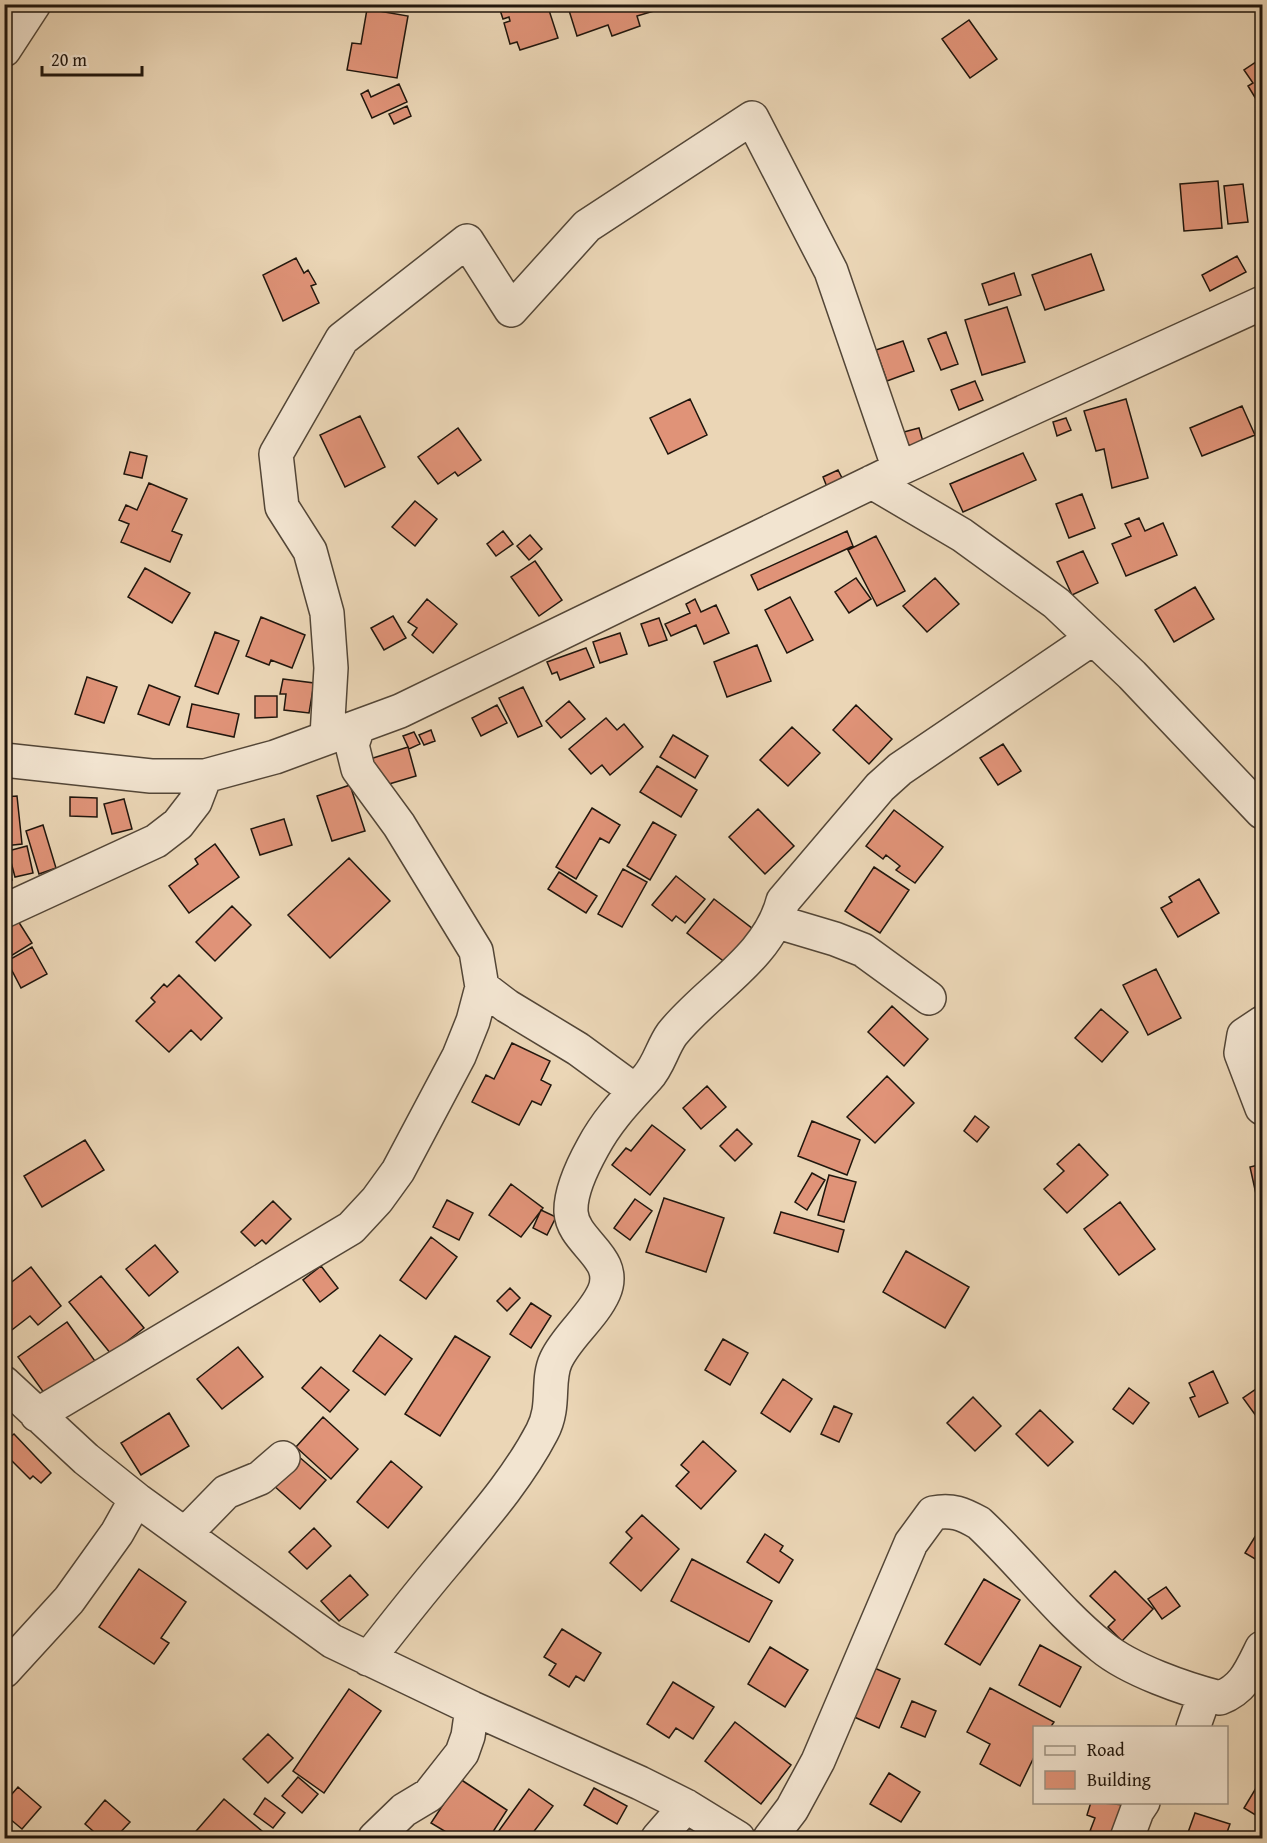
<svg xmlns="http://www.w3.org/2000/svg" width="1267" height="1843" viewBox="0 0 1267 1843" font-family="'Gentium Book Plus',serif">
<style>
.building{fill:#e09378;stroke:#20160d;stroke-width:1.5}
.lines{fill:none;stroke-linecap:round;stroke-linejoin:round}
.minor-casing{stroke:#534637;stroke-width:36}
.minor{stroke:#f2e4d0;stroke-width:33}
</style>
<rect width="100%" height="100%" fill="#ebd6b6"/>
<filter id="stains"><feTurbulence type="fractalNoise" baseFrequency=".00333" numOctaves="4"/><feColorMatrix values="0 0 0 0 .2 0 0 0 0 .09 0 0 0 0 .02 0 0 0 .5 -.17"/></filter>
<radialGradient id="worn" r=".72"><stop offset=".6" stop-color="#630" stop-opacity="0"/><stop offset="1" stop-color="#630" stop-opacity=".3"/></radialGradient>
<path class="building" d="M498,4H547L558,38L520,50L517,42L510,44L504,23L510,21L509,17L503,19Z
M567,4H652L654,11L637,16L640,26L612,36L608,25L577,36Z
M367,9L408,16L397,78L347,70L352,43L361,44Z
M969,20L997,59L970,78L942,39Z
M1262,58V94L1256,99L1248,86L1253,83L1244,70Z
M399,84L407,102L372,118L361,94L368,90L371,97Z
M407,106L411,116L394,124L389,114Z
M1218,181L1222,228L1184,231L1180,184Z
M1243,184L1248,222L1228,224L1224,186Z
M1091,254L1104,290L1045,310L1032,275Z
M1237,256L1246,272L1210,291L1202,275Z
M296,258L304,273L308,270L316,284L311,286L319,303L283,321L263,275Z
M1014,273L1021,295L989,305L982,284Z
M1007,307L1025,362L982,375L965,320Z
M946,332L958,364L941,370L928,339Z
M903,341L914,371L887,381L876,350Z
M975,381L983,400L959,410L951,390Z
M690,399L707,435L668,454L650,418Z
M1126,399L1148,478L1112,488L1104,449L1096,451L1084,411Z
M1242,406L1255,435L1202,456L1190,428Z
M360,416L385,467L345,487L320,435Z
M1066,418L1071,430L1057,436L1053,422Z
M458,428L481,460L458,476L455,472L438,484L418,457Z
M919,428L924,445L905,450L900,433Z
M130,452L147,456L142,478L124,474Z
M1023,453L1036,480L963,512L950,484Z
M838,470L843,480L827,487L823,477Z
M149,483L187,499L172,531L182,535L170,562L121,542L129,524L119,520L126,505L137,510Z
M1082,494L1095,528L1069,538L1056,504Z
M415,501L437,519L415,546L392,527Z
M1139,518L1145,531L1163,523L1177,555L1126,576L1112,544L1131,536L1125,524Z
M503,531L513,544L496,556L487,544Z
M847,531L853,546L758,590L751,575Z
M530,535L542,549L529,560L517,546Z
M876,536L905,591L877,606L848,550Z
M1083,551L1098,583L1072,595L1057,562Z
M535,561L562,600L539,616L511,577Z
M145,568L190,593L172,623L128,597Z
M856,578L871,599L849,613L835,592Z
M935,578L959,604L927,632L903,606Z
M1195,587L1214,619L1174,642L1155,610Z
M790,597L813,640L787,653L765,610Z
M427,599L457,624L433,653L412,635L417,628L408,622Z
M695,599L701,612L716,605L729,633L704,644L696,625L671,636L665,624L690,613L686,604Z
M393,616L406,638L384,650L371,628Z
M261,617L305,635L292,668L271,660L269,665L246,656Z
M659,618L667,640L649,646L641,624Z
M215,632L239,641L218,694L195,686Z
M620,633L627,654L600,663L593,642Z
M757,645L771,681L727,697L714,662Z
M586,648L594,667L560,680L557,672L552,674L547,662Z
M87,677L117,687L104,723L75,714Z
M283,679L314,683L309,713L284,710L286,694H280Z
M149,685L180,697L169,725L138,714Z
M523,687L542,726L518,737L499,698Z
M255,696H277V717L255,718Z
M569,701L585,719L561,738L546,721Z
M192,704L239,714L234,737L187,727Z
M497,705L507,723L481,736L472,718Z
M856,705L892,739L869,764L833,730Z
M606,718L617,730L624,724L643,747L610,775L602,765L591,774L569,749Z
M792,727L820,753L788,786L760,760Z
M431,730L435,741L424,745L419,735Z
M414,732L420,744L409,749L403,736Z
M673,735L708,756L695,778L660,757Z
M1003,744L1021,771L998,785L980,758Z
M408,747L416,776L379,787L370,759Z
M657,766L697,790L681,817L640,792Z
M350,785L365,831L332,841L317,796Z
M17,796L22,844L4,846V797Z
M70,797L97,798V817L70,816Z
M124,799L132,829L112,834L104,804Z
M592,808L620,825L609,843L600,838L576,879L556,867Z
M758,809L794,846L765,874L729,837Z
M894,810L943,847L915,883L896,870L900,866L886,855L883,859L866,846Z
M284,819L292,845L260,855L251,829Z
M653,822L676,835L650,880L627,866Z
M43,825L56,868L39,874L26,831Z
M215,844L239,877L189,913L169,886L198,864L195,859Z
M27,846L33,873L15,877L8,851Z
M349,858L390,901L330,958L288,915Z
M4,859L12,880L4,882Z
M874,867L909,890L880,933L845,911Z
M623,869L647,882L622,927L598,914Z
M559,872L597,896L586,913L548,889Z
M676,876L705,899L685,923L676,916L672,921L652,905Z
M1199,879L1219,913L1178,937L1161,908L1172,902L1169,897Z
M714,899L753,929L726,963L687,933Z
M232,906L251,925L215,961L196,942Z
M13,913L32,943L6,959L4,918Z
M32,947L47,974L21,988L7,961Z
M1156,969L1181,1018L1148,1035L1123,985Z
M179,975L222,1018L201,1040L191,1030L169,1052L136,1021L155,1002L151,998L164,984L167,987Z
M892,1006L928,1039L904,1066L868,1032Z
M1101,1009L1128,1032L1102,1062L1075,1038Z
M512,1043L550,1061L541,1080L551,1085L541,1105L532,1101L519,1125L472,1102L486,1075L494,1079Z
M887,1076L914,1103L875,1143L847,1117Z
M707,1086L726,1107L701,1129L683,1108Z
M975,1116L989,1127L977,1142L964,1131Z
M812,1121L860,1140L847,1175L798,1156Z
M652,1125L685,1150L650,1195L612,1165L626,1148L631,1151Z
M737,1129L752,1144L735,1161L720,1146Z
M85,1140L104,1170L42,1207L24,1176Z
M1079,1144L1108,1175L1067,1213L1044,1189L1064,1171L1057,1164Z
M1262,1164V1202L1258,1203L1250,1167Z
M812,1173L825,1180L807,1210L795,1202Z
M829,1175L856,1182L844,1222L818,1215Z
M511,1184L543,1208L521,1237L489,1215Z
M664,1198L724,1218L706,1272L646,1252Z
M635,1199L652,1211L630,1240L614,1228Z
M447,1200L473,1213L459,1240L433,1227Z
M273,1201L291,1219L266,1244L262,1240L255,1246L241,1232Z
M1120,1202L1155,1249L1119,1275L1084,1229Z
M541,1210L556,1217L547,1235L533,1228Z
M781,1212L844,1230L838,1252L774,1233Z
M431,1237L457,1257L426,1299L400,1280Z
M155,1245L178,1272L149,1296L126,1269Z
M906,1251L969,1287L945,1328L883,1292Z
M321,1266L338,1288L320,1302L303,1280Z
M31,1267L61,1306L38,1325L30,1316L4,1336V1288Z
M101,1276L144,1328L111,1354L69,1302Z
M510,1288L520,1298L507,1311L497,1301Z
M531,1303L551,1316L531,1348L510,1334Z
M67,1322L95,1361L47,1397L18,1357Z
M380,1335L412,1359L385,1395L353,1371Z
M455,1336L490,1357L440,1436L405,1414Z
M723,1339L748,1353L730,1385L705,1370Z
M238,1347L263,1377L222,1409L197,1379Z
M321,1367L349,1390L330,1412L302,1388Z
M1213,1371L1228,1403L1199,1417L1190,1398L1195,1396L1189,1383Z
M783,1379L812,1399L790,1432L761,1413Z
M1262,1385V1418L1259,1420L1243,1398Z
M1129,1388L1149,1403L1133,1424L1113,1409Z
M973,1397L1001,1426L975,1451L947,1423Z
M834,1406L852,1414L839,1442L821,1434Z
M1040,1410L1073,1442L1048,1466L1016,1434Z
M169,1413L189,1446L141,1475L121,1443Z
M323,1417L358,1449L331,1479L296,1447Z
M14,1434L51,1473L41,1483L33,1476L30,1479L4,1453V1442Z
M703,1441L736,1471L701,1509L676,1486L689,1472L681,1465Z
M298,1456L326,1480L300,1509L273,1485Z
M391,1461L422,1487L388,1528L357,1502Z
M642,1515L679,1549L641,1591L610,1563L632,1538L626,1532Z
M1261,1527L1262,1528V1563L1245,1553Z
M314,1528L331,1546L307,1569L289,1552Z
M765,1534L783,1546L780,1551L793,1560L779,1583L747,1562Z
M692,1559L772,1601L749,1642L671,1601Z
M139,1569L186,1602L161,1638L169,1643L154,1664L99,1627Z
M1115,1571L1153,1609L1122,1641L1108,1627L1115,1620L1090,1596Z
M350,1575L368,1595L339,1621L321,1601Z
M984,1579L1020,1600L980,1665L945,1644Z
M1166,1587L1180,1606L1162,1619L1148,1599Z
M562,1629L601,1653L584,1681L576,1676L569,1687L549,1675L556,1664L544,1657Z
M1040,1645L1081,1667L1060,1707L1019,1685Z
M770,1647L808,1670L785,1707L748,1684Z
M872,1667L900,1679L879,1728L852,1716Z
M673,1682L714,1707L693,1739L676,1728L669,1738L647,1724Z
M990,1688L1054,1722L1050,1728H1034V1757L1020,1786L980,1764L990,1744L967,1732Z
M349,1689L381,1711L324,1793L293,1771Z
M912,1701L936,1711L925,1737L901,1727Z
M735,1722L791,1765L761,1804L705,1761Z
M268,1734L293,1758L268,1783L243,1759Z
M889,1773L920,1792L901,1822L870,1804Z
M298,1777L318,1794L302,1813L282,1796Z
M460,1779L507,1810L489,1838H456L431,1823Z
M18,1787L41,1807L22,1829L4,1814V1803Z
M594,1788L627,1806L617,1824L584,1805Z
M1256,1788L1261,1791L1262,1788V1819L1244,1808Z
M529,1789L553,1806L529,1838H507L498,1832Z
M265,1798L285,1813L273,1828L254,1814Z
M224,1799L262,1831L255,1838H190Z
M105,1800L130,1822L115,1838H101L85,1824Z
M1091,1802L1125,1805L1112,1838L1090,1831L1095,1818L1087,1815Z
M1195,1813L1230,1824L1225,1838H1186Z"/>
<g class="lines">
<defs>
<path id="minor" d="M4,50L34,4
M872,482L962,535L1056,603L1132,675L1262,812
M327,736L331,668L327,613L310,551L282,507L276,454L342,339L467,241L511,310L587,226L752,118L831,271L899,469
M4,760L151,776H205L275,757L400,711L899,469L1262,303
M4,911L156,841L178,824L195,802L205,776
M778,922L835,939L863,950L929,998
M482,987L507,1006L578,1049L634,1090
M1262,1023L1244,1035L1241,1053L1262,1108
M4,1383L86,1459L136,1499L332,1641L472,1708L640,1783L686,1806L738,1838
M37,1415L351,1228L377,1200L398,1171L459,1056L473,1021L482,987L476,951L399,825L358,769L352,745L358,727
M186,1533L226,1492L260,1478L283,1458
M368,1659C393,1627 419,1594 446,1562C480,1521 517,1480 542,1432C556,1406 546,1381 556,1360C567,1336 593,1317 604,1292C619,1257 573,1243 571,1212C570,1191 583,1165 593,1147C608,1119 627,1100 647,1078C659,1065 662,1048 672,1034C708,989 768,959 783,901L880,787L900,769L1093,638
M4,1671L69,1600L117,1533L136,1499
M1193,1728L1205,1694
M375,1838L404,1810L429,1795L462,1753L468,1736L472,1708
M658,1838L686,1806
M770,1838L792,1809L818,1761L911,1543L933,1513C952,1509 963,1514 979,1523C1022,1563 1057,1611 1102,1647C1130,1670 1185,1689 1220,1698C1244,1689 1251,1670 1262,1648
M1127,1838L1137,1811L1143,1802"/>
</defs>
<use href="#minor" class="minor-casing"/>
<use href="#minor" class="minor"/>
</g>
<rect width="1267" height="1843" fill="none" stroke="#ebd6b6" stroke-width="24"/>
<rect x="6" y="6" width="1255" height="1831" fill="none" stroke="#20160d" stroke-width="3"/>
<rect x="12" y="12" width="1243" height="1819" fill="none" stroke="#20160d" stroke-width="1.5"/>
<rect x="1033" y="1726" width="195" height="78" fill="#f2e4d0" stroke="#9e9282" stroke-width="1.5"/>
<rect x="1045" y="1746" width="30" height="9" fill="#f2e4d0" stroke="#9e9282" stroke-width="1.5"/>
<text x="1087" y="1756" font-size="18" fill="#20160d">Road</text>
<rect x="1045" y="1771" width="30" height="18" fill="#e09378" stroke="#9e9282" stroke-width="1.5"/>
<text x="1087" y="1786" font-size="18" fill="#20160d">Building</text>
<path d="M42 66v9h100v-9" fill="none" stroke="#20160d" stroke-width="3"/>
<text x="51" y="66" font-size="18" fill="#20160d" stroke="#f2e4d0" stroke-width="4.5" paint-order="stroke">20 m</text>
<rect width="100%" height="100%" filter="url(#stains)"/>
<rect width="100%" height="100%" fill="url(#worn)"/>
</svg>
